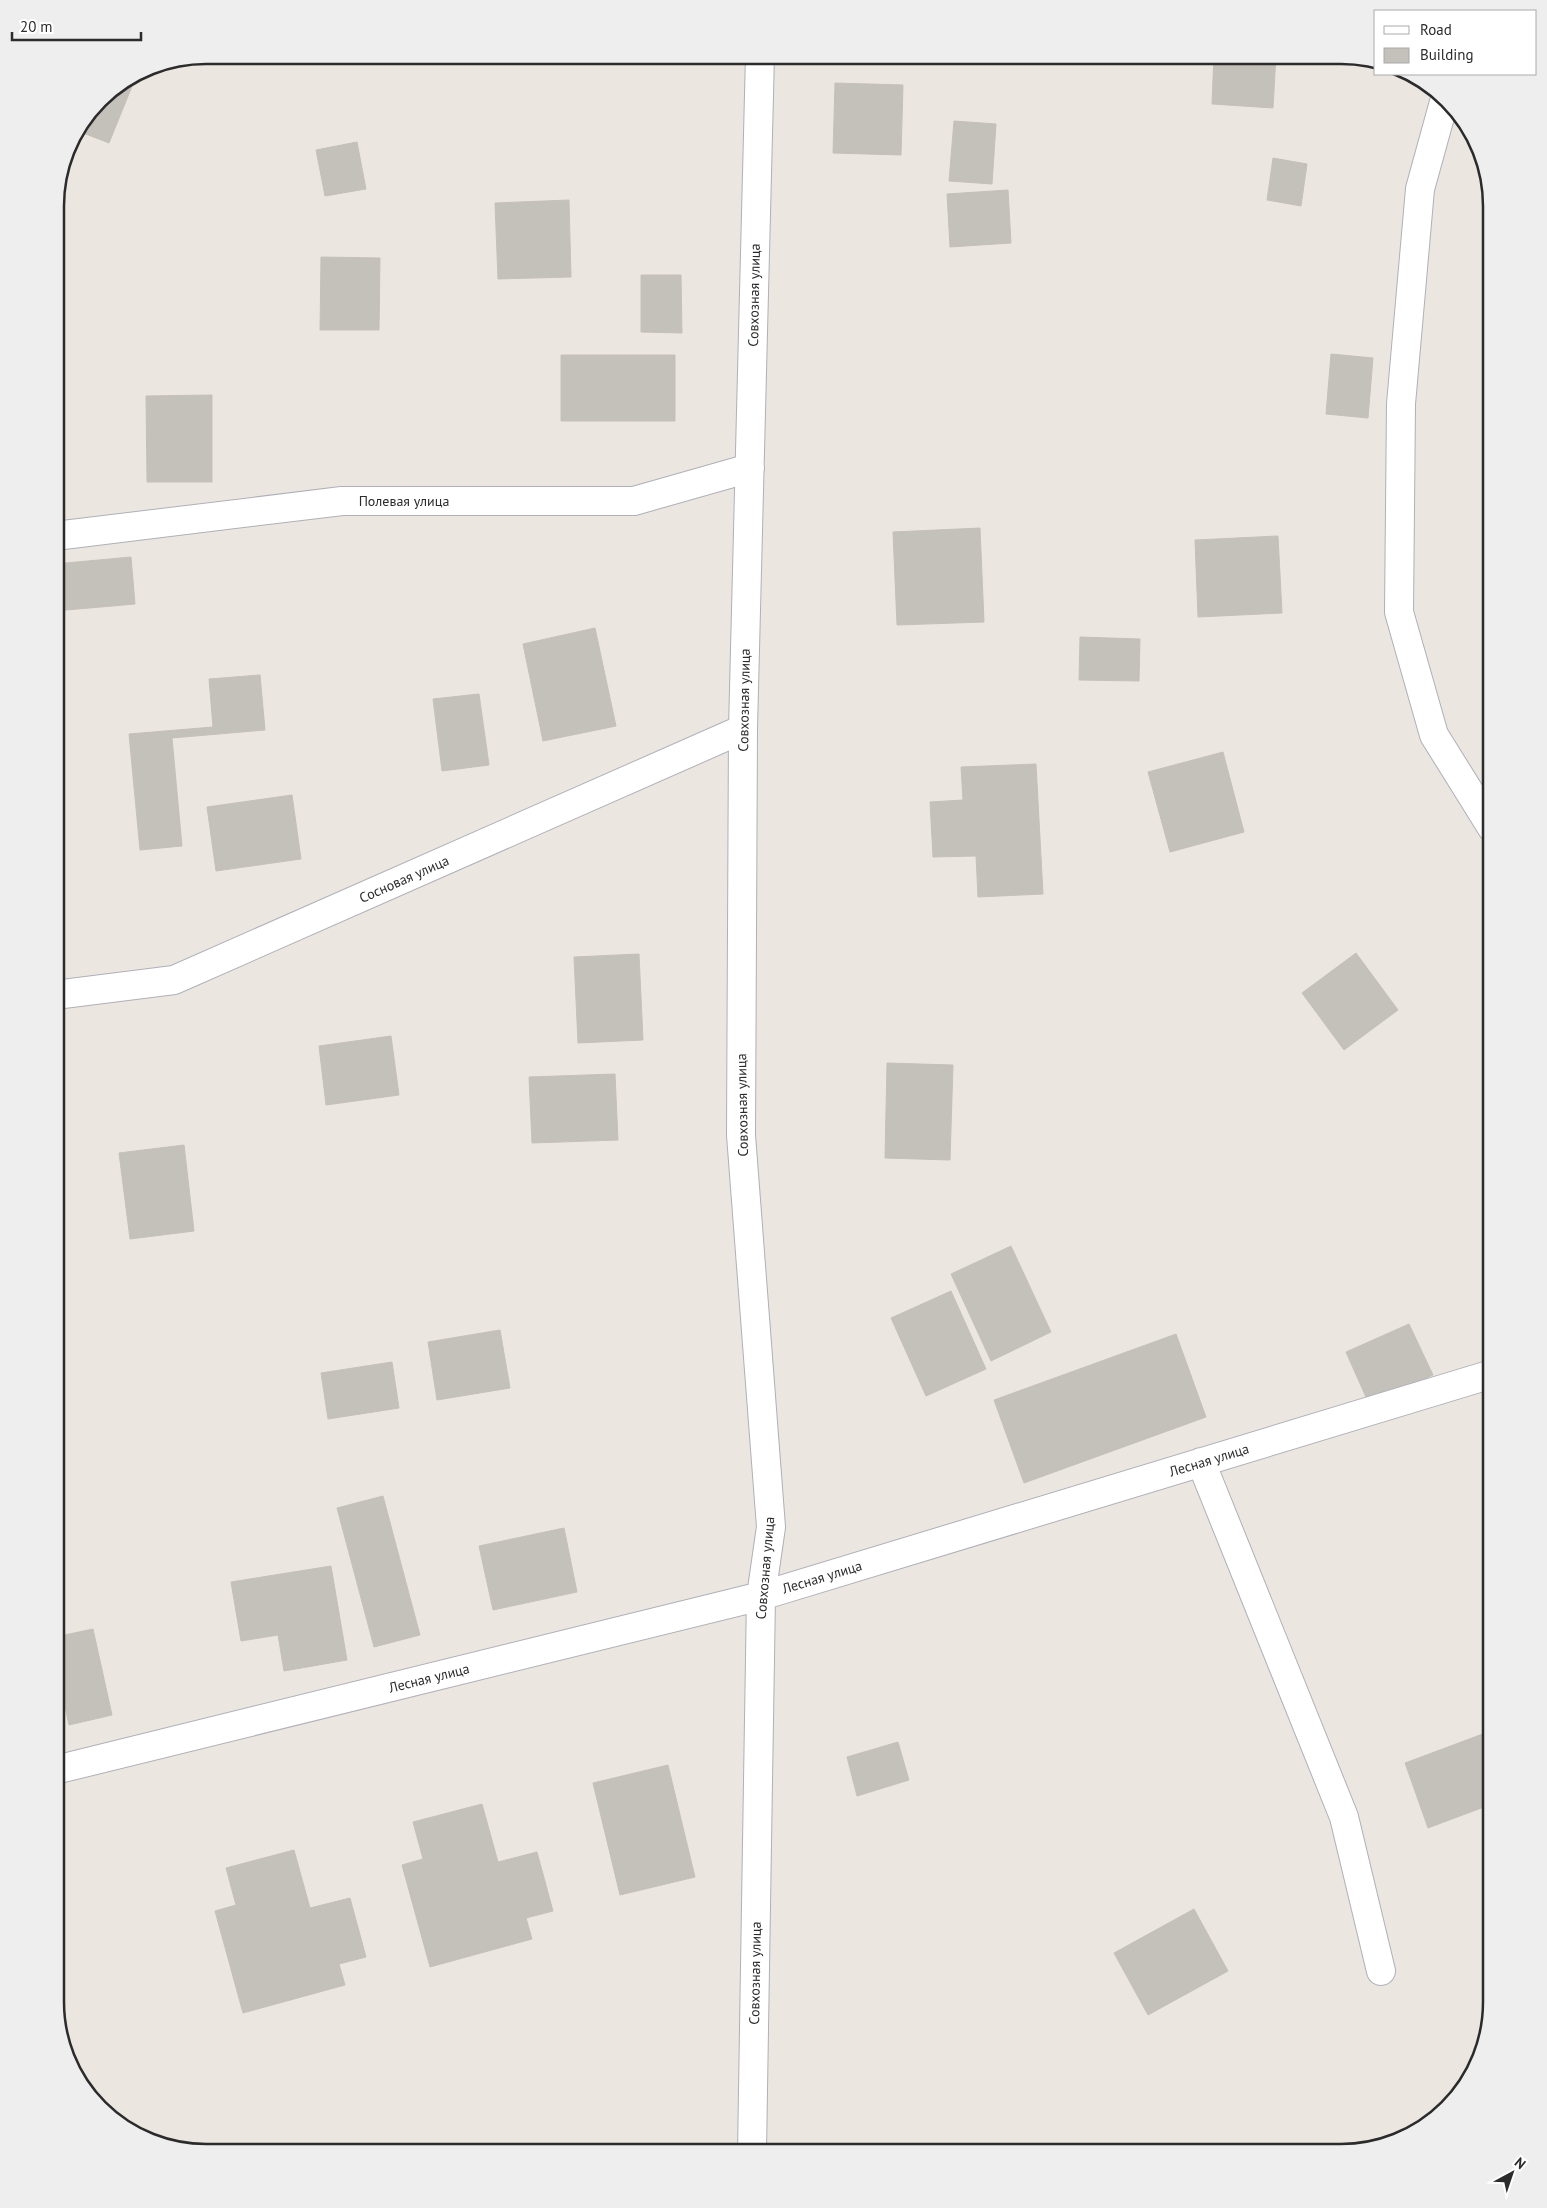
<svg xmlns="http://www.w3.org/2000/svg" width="1547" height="2208" viewBox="0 0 1547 2208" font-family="'PT Sans',sans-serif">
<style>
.building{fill:#c4c0ba;stroke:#c6c1b8}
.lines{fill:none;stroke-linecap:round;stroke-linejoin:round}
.minor-casing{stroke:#afb0b9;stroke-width:30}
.minor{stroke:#fff;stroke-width:28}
.labels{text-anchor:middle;stroke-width:4;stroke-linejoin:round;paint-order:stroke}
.street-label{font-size:14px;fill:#2b2b2b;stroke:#fff}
.rim{fill:none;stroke:#2b2b2b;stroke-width:2.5}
</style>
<rect width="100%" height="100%" fill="#ebe6df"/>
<path class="building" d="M515,55H532L516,59Z
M1214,55H1276L1273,108L1212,104Z
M137,74L109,143L78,131L99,99Z
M835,83L903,85L901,155L833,153Z
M954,121L996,124L992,184L949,181Z
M357,142L366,189L325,196L316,150Z
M1273,158L1307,164L1301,206L1267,200Z
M1008,190L1011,243L950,247L947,194Z
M569,200L571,277L498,279L495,203Z
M321,257L380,258L379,330H320Z
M641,275H681L682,333L641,332Z
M1331,354L1373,358L1368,418L1326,414Z
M561,355H675V421H561Z
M212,395V482H147L146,396Z
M980,528L984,622L897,625L893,532Z
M1278,536L1282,613L1198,617L1195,540Z
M131,557L135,604L55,611V564Z
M595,628L616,726L543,741L523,644Z
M1080,637L1140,639L1139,681L1079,680Z
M260,675L265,730L172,738L182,846L140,850L129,734L213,727L209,679Z
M479,694L489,765L442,771L433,699Z
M1223,752L1244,832L1170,852L1148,772Z
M1036,764L1043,894L978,897L976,856L933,857L930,802L963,800L961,767Z
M292,795L301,859L216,871L207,807Z
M1356,953L1398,1010L1344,1050L1302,993Z
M639,954L643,1040L578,1043L574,957Z
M391,1036L399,1095L326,1105L319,1046Z
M887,1063L953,1065L950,1160L885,1158Z
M615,1074L618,1140L532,1143L529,1077Z
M184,1145L194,1231L130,1239L119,1153Z
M1011,1246L1051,1332L991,1361L951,1274Z
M951,1291L986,1369L926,1396L891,1318Z
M1409,1324L1433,1375L1369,1404L1346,1352Z
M500,1330L510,1388L437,1400L428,1342Z
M1176,1334L1206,1417L1024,1483L994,1400Z
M392,1362L399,1408L328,1419L321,1373Z
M383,1496L420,1635L374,1647L337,1508Z
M564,1528L577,1592L493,1610L479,1546Z
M331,1566L347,1660L284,1671L278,1635L241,1641L231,1582Z
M93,1629L112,1715L69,1725L63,1697L55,1698V1637Z
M1488,1732L1492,1743V1804L1428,1828L1405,1763Z
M898,1742L909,1780L857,1796L847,1757Z
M668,1765L695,1877L620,1895L593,1783Z
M482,1804L498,1862L537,1852L553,1911L526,1918L532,1939L430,1967L402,1865L423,1859L413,1822Z
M294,1850L310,1908L350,1898L366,1957L339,1964L345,1985L243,2013L215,1911L236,1905L226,1868Z
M1194,1909L1228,1971L1148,2015L1114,1953Z"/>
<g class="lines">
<defs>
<path id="minor" d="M1444,102L1420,189L1401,404L1399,612L1434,735L1492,828
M55,536L342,501H634L750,468
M55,995L174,980L743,729
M1201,1462L1344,1817L1381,1971
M55,1770L761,1596L1492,1374
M752,2153L761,1596L771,1527L741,1135L743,729L760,55"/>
</defs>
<use href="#minor" class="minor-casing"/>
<use href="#minor" class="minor"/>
</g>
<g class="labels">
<g class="street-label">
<text transform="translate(754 295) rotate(-89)" y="5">Совхозная улица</text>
<text x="404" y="506">Полевая улица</text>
<text transform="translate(744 700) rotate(-89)" y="5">Совхозная улица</text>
<text transform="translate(404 879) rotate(-24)" y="5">Сосновая улица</text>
<text transform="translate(742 1105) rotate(-91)" y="5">Совхозная улица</text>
<text transform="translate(1209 1460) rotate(-17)" y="5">Лесная улица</text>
<text transform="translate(765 1568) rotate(-85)" y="5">Совхозная улица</text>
<text transform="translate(822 1577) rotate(-17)" y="5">Лесная улица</text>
<text transform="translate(429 1678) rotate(-14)" y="5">Лесная улица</text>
<text transform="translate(755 1973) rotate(-89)" y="5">Совхозная улица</text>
</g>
</g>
<path d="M0 0H1547V2208H0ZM206 64H1341A142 142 0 0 1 1483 206V2002A142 142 0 0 1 1341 2144H206A142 142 0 0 1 64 2002V206A142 142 0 0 1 206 64Z" fill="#eee" fill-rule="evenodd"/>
<path class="rim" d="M206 64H1341A142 142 0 0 1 1483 206V2002A142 142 0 0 1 1341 2144H206A142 142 0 0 1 64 2002V206A142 142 0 0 1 206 64Z"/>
<rect x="1374" y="10" width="162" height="65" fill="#ffffff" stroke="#aaaaaa"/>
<rect x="1384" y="26" width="25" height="8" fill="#ffffff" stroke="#aaaaaa"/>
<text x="1420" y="35" font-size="15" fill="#2b2b2b">Road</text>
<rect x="1384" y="48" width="25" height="15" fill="#c4c0ba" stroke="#aaaaaa"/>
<text x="1420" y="60" font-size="15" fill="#2b2b2b">Building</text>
<g transform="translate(1512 2173) rotate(40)" stroke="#ffffff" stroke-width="4" paint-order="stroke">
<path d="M0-4L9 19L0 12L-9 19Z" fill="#2b2b2b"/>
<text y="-8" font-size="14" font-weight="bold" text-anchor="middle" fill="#2b2b2b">N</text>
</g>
<path d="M12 32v8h129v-8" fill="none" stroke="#2b2b2b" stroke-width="2.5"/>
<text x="20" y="32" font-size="15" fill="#2b2b2b" stroke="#ffffff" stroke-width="4" paint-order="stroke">20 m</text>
</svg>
